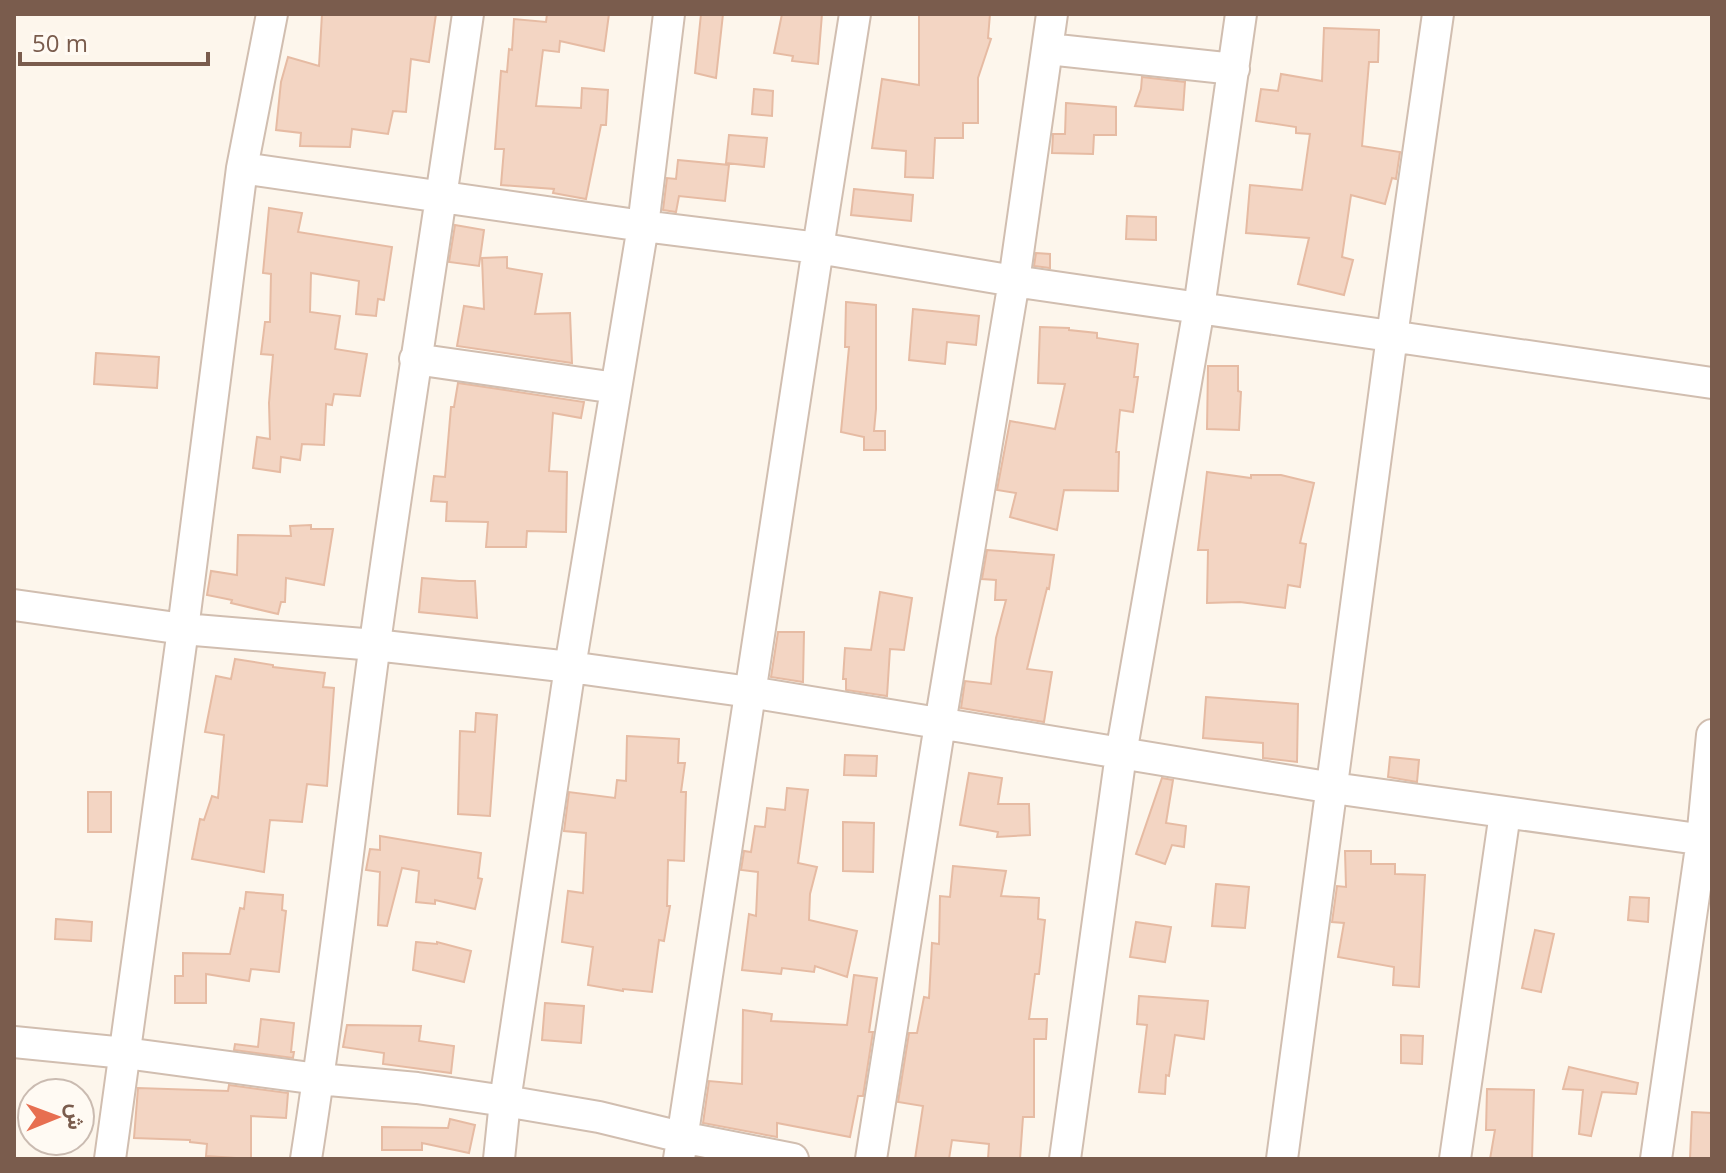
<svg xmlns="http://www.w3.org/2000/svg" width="1726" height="1173" viewBox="0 0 1726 1173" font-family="'Open Sans',Vazirmatn,sans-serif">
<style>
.building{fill:#f3d5c3;stroke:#e6bba3;stroke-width:2}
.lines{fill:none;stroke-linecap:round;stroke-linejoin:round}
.street-casing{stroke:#d1beb0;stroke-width:34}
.street{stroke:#fff;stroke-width:30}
</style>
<rect width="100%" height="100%" fill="#fdf6ec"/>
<path class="building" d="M322,14H436L429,62L411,59L406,112L393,111L388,134L352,129L350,147L300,146L301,133L276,130L281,82L288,57L319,66Z
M547,14H609L604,51L560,41L559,52L543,50L536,106L581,108L582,88L608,90L606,125H601L586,199L553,193L554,189L501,185L504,149H495L501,71L507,72L509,49L512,50L514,19L546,22Z
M701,14H723L716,78L695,73Z
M782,14H822L818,64L792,61L793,56L774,53Z
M919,14H990L988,38L991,39L978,78V123H963V138H935L933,178L905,177L906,151L872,148L882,79L919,85Z
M1324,28L1379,30L1378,62H1369L1362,146L1400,152L1396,179L1392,178L1385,204L1351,195L1342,257L1353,260L1344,295L1298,284L1309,238L1246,233L1250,185L1302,190L1310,134L1296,133V127L1256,121L1261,89L1278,91L1281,74L1322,81Z
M1142,77L1185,82L1183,110L1135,106L1141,89Z
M754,89L773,91L772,116L752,114Z
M1066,103L1116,107V135H1094L1093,154L1052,153L1053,134H1065Z
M729,135L767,138L764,167L726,163Z
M678,160L729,165L725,201L679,196L676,212L663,210L667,178L676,179Z
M854,189L913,195L911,221L851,215Z
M269,208L302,213L298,232L392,247L384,300L378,299L376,316L356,314L359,281L311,273L310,312L340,316L335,349L367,354L360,396L334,394L332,405L326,404L324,445L302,444L300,460L281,457L280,472L253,468L257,437L270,439L269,403L273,355L261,354L265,322H270L271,274L263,273Z
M1127,216L1156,217V240L1126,239Z
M455,225L484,230L479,266L449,262Z
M1036,253L1050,254V268L1034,266Z
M507,257V268L542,274L535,314L570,313L572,363L457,346L464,306L484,309L482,258Z
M846,302L876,305V409L874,431H885V450H864V437L841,432L849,347H845Z
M913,309L979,316L976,345L947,342L945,364L909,360Z
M1040,327L1069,328V330L1097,333V338L1138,344L1134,377H1138L1133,412L1120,410L1116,452H1119L1118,491L1064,490L1057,530L1010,517L1016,493L997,490L1010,421L1055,429L1065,384L1038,383Z
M96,353L159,357L157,388L94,384Z
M1208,366H1238V391L1241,392L1239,430L1207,429Z
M458,383L584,402L581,418L553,413L549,471L567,472L566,532L527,531L526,547H486L488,522L446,521L447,502L431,501L434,476L445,477L451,407H454Z
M1207,472L1251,478V475H1281L1314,483L1300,543L1306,544L1300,587L1288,585L1285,608L1240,602L1207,603L1208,550H1198Z
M311,525V529H333L324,585L286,578L285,602H281L278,614L231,603L232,600L207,595L211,571L237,575L238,535L291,536L290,526Z
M987,550L1054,555L1049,589L1047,588L1027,669L1052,672L1044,722L961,708L965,681L991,684L996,638L1006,600H995L996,580L982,579Z
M422,578L459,581H475L477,618L419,612Z
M880,592L912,598L904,650L890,649L887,696L846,690V679H843L845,648L871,650Z
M778,632H804L803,682L771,677Z
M235,659L273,665V667L325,673L323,687L334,688L327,786L307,784L302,822L270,820L264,872L192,859L200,819L204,820L212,796L218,798L224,735L205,732L216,676L231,679Z
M1206,697L1298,704L1297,762L1263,758V743L1203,738Z
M476,713L497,715L490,816L458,814L460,731L475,732Z
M627,736L679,739L678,763H685L681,792H686L684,861L668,860L667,906H670L664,941L659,940L652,992L623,989V991L588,985L593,947L562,942L568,891L583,893L586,833L564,831L569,792L615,798L617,780L626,781Z
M845,755L877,756L876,776L844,775Z
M1390,757L1419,760L1417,782L1388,777Z
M969,773L1002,778L998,804H1029L1030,835L997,837L998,832L960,825Z
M1162,778L1173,780L1166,823L1186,826L1184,847L1172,845L1165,864L1136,854Z
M787,788L808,790L798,863L817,867L810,894L809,920L857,931L847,977L815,966L814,972L782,968L781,974L742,970L749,914L756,916L758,872L741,870L744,851L751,852L755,826L765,827L767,808L785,810Z
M88,792H111V832H88Z
M843,822L874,823L873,872L843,871Z
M380,836L481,853L478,878L482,879L475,909L435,900V904L416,902L419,871L402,868L387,926L378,925L380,872L366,870L370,849L380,850Z
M1345,851H1371V864H1395V874L1425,875L1419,987L1393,985L1394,967L1338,957L1344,923L1332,922L1337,886L1346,887Z
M953,866L1006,871L1001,896L1039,898L1038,919L1045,920L1039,974H1035L1029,1019H1047L1046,1039H1034V1117H1023L1020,1159H988L989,1144L952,1140L949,1159H915L923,1106L898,1102L909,1033H917L924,997L929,998L932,943L939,944L940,896L950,897Z
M1216,884L1249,887L1245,928L1212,926Z
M246,892L283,895L282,910L286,911L279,972L251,969L249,981L206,974V1003H175V976H183V953L230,954L240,908L244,909Z
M1630,897L1649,898L1648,922L1628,920Z
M56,919L92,922L91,941L55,939Z
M1136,922L1171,927L1165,962L1130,957Z
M1535,930L1554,934L1541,992L1522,988Z
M416,942L437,944V942L471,951L464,982L413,970Z
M854,975L877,978L869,1032H873L863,1096H858L850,1137L777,1123V1137L703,1123L709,1081L742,1084L743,1010L772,1014L771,1021L847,1025Z
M1139,996L1208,1001L1204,1039L1175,1035L1169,1076L1166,1075L1165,1094L1139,1092L1147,1025L1137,1024Z
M545,1003L584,1006L581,1043L542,1040Z
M261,1019L294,1023L291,1052H294L293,1058L234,1050L235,1044L258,1047Z
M347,1025L421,1026L419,1041L454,1046L451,1073L383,1064L384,1053L343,1047Z
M1401,1035L1423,1036L1422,1064L1401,1063Z
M1569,1067L1638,1083L1636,1094L1602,1092L1591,1136L1579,1134L1583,1090L1563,1089Z
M229,1085L288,1093L286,1118L251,1116V1159L206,1156L207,1144L190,1142V1140L134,1138L138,1088L228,1091Z
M1487,1089L1534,1090L1532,1159H1490L1495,1130H1486Z
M1692,1112L1712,1113V1159H1690Z
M450,1119L475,1125L469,1153L422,1143V1150H382V1127L448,1128Z"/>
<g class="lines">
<defs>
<path id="street" d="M1048,49L1234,69
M242,168L643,226L818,248L1014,281L1712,383
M415,359L616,388
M14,605L183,629L375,645L570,667L750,692L1333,788L1712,841
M14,1042L125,1053L318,1079L417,1088L505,1101L599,1117L681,1137L793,1159
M110,1159L183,629L242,168L272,14
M306,1159C333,988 352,815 375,643C404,433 438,224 468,14
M499,1159L505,1101L570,667L643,226L669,14
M679,1159L818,248L855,14
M871,1159L940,724L1014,281L1052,14
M1065,1159L1121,754L1199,308L1241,14
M1282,1159L1392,336L1438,14
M1455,1159L1505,813
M1656,1159L1702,840L1712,735"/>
</defs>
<use href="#street" class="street-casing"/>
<use href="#street" class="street"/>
</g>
<rect width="1726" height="1173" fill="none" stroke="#7a5c4d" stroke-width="32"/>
<g transform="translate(56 1117) rotate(89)"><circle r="38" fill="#fffaf3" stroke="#cabbb1" stroke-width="2"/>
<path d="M0-6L14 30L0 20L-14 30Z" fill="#e76f51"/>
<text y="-12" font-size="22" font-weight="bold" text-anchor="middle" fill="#7a5c4d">ش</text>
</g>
<path d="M20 52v12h188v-12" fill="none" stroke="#7a5c4d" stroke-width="4"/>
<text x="32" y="52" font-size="24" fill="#7a5c4d" stroke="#fffaf3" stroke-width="6" paint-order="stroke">50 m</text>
</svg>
